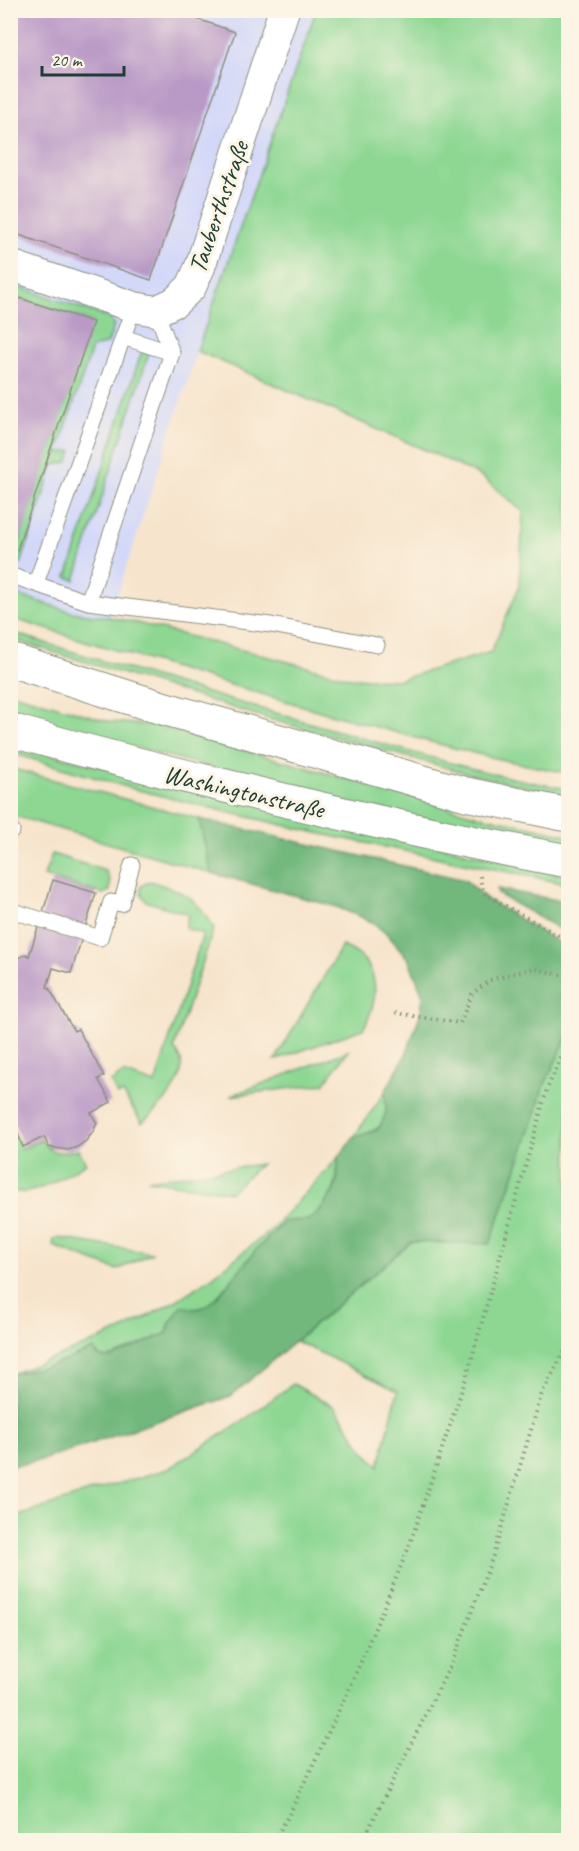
<svg xmlns="http://www.w3.org/2000/svg" width="579" height="1851" viewBox="0 0 579 1851" font-family="Caveat,sans-serif">
<style>
.built{fill:#d3d8f9}
.green{fill:#8dd793;stroke:#568a64;stroke-width:1.5}
.forest{fill:#72b87d;stroke:#487a58;stroke-width:1.5}
.building{fill:#b999c6}
.lines{fill:none;stroke-linecap:round;stroke-linejoin:round}
.service-casing{stroke:#8b9080;stroke-width:17}
.minor-casing{stroke:#8b9080;stroke-width:32}
.secondary-casing{stroke:#8b9080;stroke-width:35}
.path{stroke:#8b9080;stroke-width:4;stroke-dasharray:1.5 4.5;stroke-linecap:butt}
.service{stroke:#fff;stroke-width:15}
.minor{stroke:#fff;stroke-width:30}
.secondary{stroke:#fff;stroke-width:33}
.labels{text-anchor:middle;stroke-width:6;stroke-linejoin:round;paint-order:stroke}
.street-label{font-size:26px;fill:#1f3d34;stroke:#fcf5e5}
</style>
<rect width="100%" height="100%" fill="#fcf5e5"/>
<filter id="ink" filterUnits="userSpaceOnUse"><feTurbulence type="fractalNoise" baseFrequency=".0167" numOctaves="2"/><feDisplacementMap in="SourceGraphic" scale="12" xChannelSelector="R" yChannelSelector="G"/><feConvolveMatrix kernelMatrix="1 2 1 2 8 2 1 2 1" color-interpolation-filters="sRGB"/></filter>
<filter id="wash" filterUnits="userSpaceOnUse"><feTurbulence type="fractalNoise" baseFrequency=".008" numOctaves="4" result="noise"/><feDisplacementMap in="SourceGraphic" scale="24" xChannelSelector="R" yChannelSelector="G"/><feGaussianBlur stdDeviation="1.35" result="paint"/><feColorMatrix in="noise" values="0 0 0 0 0 0 0 0 0 0 0 0 0 0 0 0 0 1.4 0 .05"/><feComposite in="paint" operator="in"/></filter>
<g filter="url(#wash)">
<rect width="100%" height="100%" fill="#f7e4cc"/>
<path class="built" d="M11,11H316L197,351L110,617L72,612L11,593Z"/>
<path class="green" d="M316,11H568V773C488,759 408,736 330,714C223,683 117,651 11,618V593L72,612L110,617L137,623L351,678L398,680L491,652L519,587L523,512L482,477L439,456L197,351Z
M11,284L110,318L114,325L108,343L92,348L57,453L72,451L68,462L53,465L21,564L11,559V547L17,549L92,322L11,295Z
M142,351L149,353L75,580L67,577Z
M11,632C119,667 228,700 338,731C414,753 491,776 568,789V796L474,775L269,719L11,639Z
M10,692L111,722L158,726L476,815L568,835V847L347,803L11,715Z
M10,745L568,876V884L326,835L231,813L134,789L11,753Z
M10,768L199,819L211,873L11,815Z
M52,854L106,871L110,881V891L102,894L44,876Z
M150,881C184,892 196,896 214,928L174,1048C198,1074 160,1107 142,1123L123,1093L117,1095L111,1082L123,1073L155,1084L203,934L185,928L188,914L148,902C142,897 140,894 141,886Z
M342,946C381,960 381,998 363,1029L275,1060Z
M568,1035V1840H11V1519L89,1492L168,1469L244,1420L293,1384L335,1407L364,1451L379,1466L398,1391L296,1341L411,1242L490,1243L537,1110L542,1090Z
M348,1051L324,1084L230,1096Z
M385,1092C390,1123 381,1131 353,1138Z
M10,1128L22,1149L42,1140C51,1155 63,1154 78,1149L86,1163C67,1174 32,1200 10,1190Z
M338,1158C338,1189 332,1199 309,1220L284,1221L255,1251L219,1295L207,1306L195,1309L170,1322L167,1333L113,1357C103,1359 99,1357 93,1349L51,1366L11,1374L70,1352L124,1329L174,1302L211,1278L272,1229Z
M261,1164L230,1192L147,1180Z
M59,1238L152,1253L117,1270L53,1246L54,1239Z"/>
<path class="forest" d="M199,819L465,880L488,900L568,948V1035L542,1090L537,1110L490,1244L411,1242L231,1396L42,1460L11,1466V1374L51,1366L94,1349L97,1355L104,1358L113,1357L167,1333L170,1323L182,1306L195,1309L207,1306L219,1295L255,1251L285,1221L309,1220L321,1209L332,1193L337,1183L338,1158L353,1138L377,1130L381,1125L386,1112L385,1092L407,1052L420,1015L423,996L409,960L388,935L370,921L337,907L211,873Z
M497,889L568,902V934L498,894Z"/>
<g id="blocks">
<path class="building" d="M10,10H171L235,32L151,280L10,232Z
M10,295L93,322L17,550L10,547Z
M53,880L96,893L71,973L53,968L47,987L49,988L74,1031L78,1029L104,1076L98,1079L111,1102L91,1113L97,1123L93,1132L86,1141L77,1147L68,1150L49,1147L44,1137L23,1147L14,1124L10,1125V1065L14,1063L10,1057V962L26,954L29,956Z"/>
</g>
</g>
<g filter="url(#ink)">
<use href="#blocks" fill-opacity="0" stroke="#8b9080" stroke-width="1.5"/>
<g class="lines">
<defs>
<path id="service" d="M156,311L172,353
M123,337L134,307
M10,575L18,578L88,602L172,353L123,337L36,583
M88,602L271,625L377,645
M10,831H12
M10,910L100,938L111,902L121,904L132,865"/>
<path id="minor" d="M10,265L134,307L156,311L175,302L191,287L200,267L284,10"/>
<path id="secondary" d="M10,660L159,707L466,794L568,815
M10,730C102,756 195,779 288,801C381,823 474,844 568,861"/>
</defs>
<use href="#service" class="service-casing"/>
<use href="#minor" class="minor-casing"/>
<use href="#secondary" class="secondary-casing"/>
<path class="path" d="M480,876L481,884L485,894L568,941
M395,1013L460,1023L472,994L490,980L534,968L568,977
M274,1840L289,1815L352,1683L408,1549L468,1372L547,1089L568,1042
M363,1840L453,1660L493,1556L542,1393L568,1345"/>
<use href="#service" class="service"/>
<use href="#minor" class="minor"/>
<use href="#secondary" class="secondary"/>
</g>
</g>
<g class="labels">
<g class="street-label">
<text transform="translate(218 207) rotate(-71)" y="9">Tauberthstraße</text>
<text transform="translate(244 791) rotate(13)" y="9">Washingtonstraße</text>
</g>
</g>
<rect width="579" height="1851" fill="none" stroke="#fcf5e5" stroke-width="36"/>
<path d="M42 66v9h82v-9" fill="none" stroke="#1f3d34" stroke-width="3"/>
<text x="51" y="66" font-size="18" fill="#1f3d34" stroke="#fcf5e5" stroke-width="4.5" paint-order="stroke">20 m</text>
</svg>
